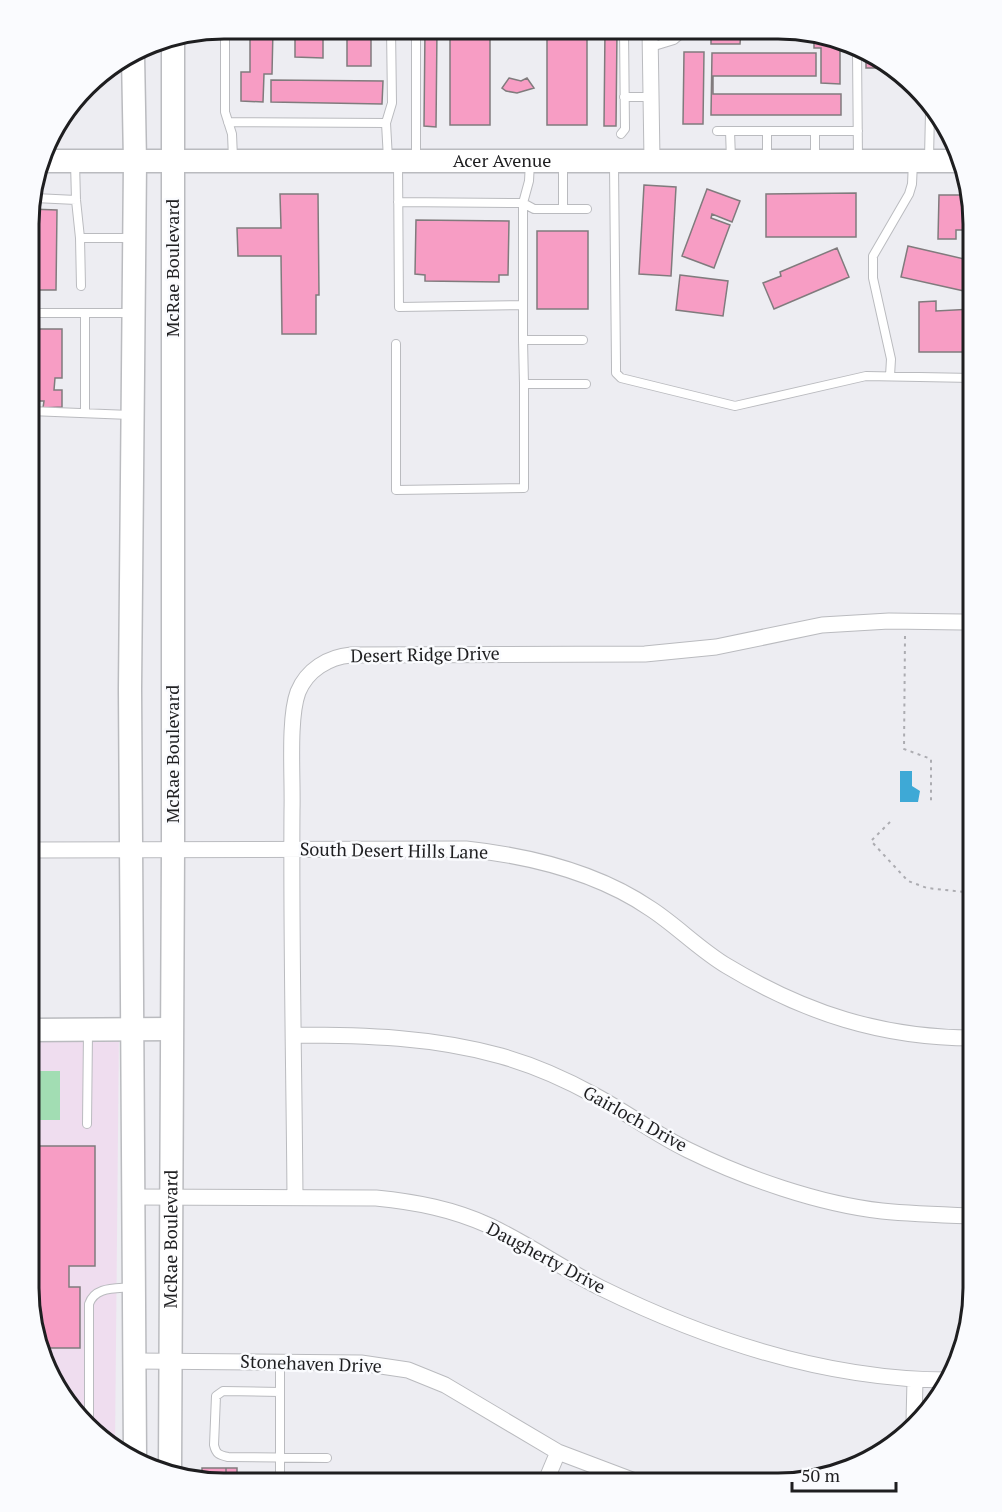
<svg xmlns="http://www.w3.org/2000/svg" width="1002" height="1512" viewBox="0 0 1002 1512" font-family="'PT Serif',serif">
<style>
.education{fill:#efddef}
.green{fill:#a2ddb3}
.water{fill:#3ea9d6}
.building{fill:#f79dc4;stroke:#807b7d;stroke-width:1.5}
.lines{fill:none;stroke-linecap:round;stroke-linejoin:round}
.lane-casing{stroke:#babbbf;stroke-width:10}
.street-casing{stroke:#babbbf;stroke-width:17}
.secondary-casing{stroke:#babbbf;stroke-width:25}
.path{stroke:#acacb1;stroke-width:2;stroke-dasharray:3 4.5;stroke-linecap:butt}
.lane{stroke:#fff;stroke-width:8}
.street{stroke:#fff;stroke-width:15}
.secondary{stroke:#fff;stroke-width:22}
.labels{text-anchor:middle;stroke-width:5;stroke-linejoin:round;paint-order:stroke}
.street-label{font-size:18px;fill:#1e1e20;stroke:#fafbfe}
.rim{fill:none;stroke:#1e1e20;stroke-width:3}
</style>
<rect width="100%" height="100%" fill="#ededf2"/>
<path class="education" d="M29,1029H119L115,1447L105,1443L44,1363L29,1288Z"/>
<path class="green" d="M37,1071H60V1120H38Z"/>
<path class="water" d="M900,771H912V786L920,791L918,802H900Z"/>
<path class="building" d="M250,29H273L272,74H264L263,102L241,101V72H250Z
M347,29H371V66H347Z
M425,29H437L436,127L424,126Z
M450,29H490V125H450Z
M547,29L587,30V125H547Z
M605,30H617L616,126H604Z
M711,30H741L740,44H711Z
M814,34L840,45V84L821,83V48H814Z
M295,35H323V58L295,57Z
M684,52H704L703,124H683Z
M712,53H816V76H713V94H841V115H711Z
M866,56L883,63V68H866Z
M509,78L521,81L527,78L534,88L517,93L506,91L502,88Z
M271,80L383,81L382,104L271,102Z
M644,185L676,187L671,276L639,274Z
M707,189L740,201L732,222L712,214L711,218L730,225L714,268L682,256Z
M856,193V237H766V194Z
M280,194H318L319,295H316V334H282L281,256H238L237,228H281Z
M939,195H968L973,230H956V239H938Z
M30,209L57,210L56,290H30Z
M416,220L509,221L508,275H499V282L425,281V275L415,274Z
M537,231H588V309H537Z
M908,246L973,261V293L901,277Z
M837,248L849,277L774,309L763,283L781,276L780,272Z
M680,275L728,281L723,316L676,310Z
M936,301V311L973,309V352H919V302Z
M30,329H62V378H55L54,390H62V407L43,408L44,401H30Z
M38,1146H95V1266H69V1287H80V1348H41L29,1289H38Z
M202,1468H226V1482H202Z
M226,1468H237V1482H226Z"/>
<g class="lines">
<defs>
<path id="lane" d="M225,29V112L232,134L233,158
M651,47L674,40L686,30
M857,52L858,159
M624,97H651
M228,122L386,123
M717,131H858
M730,131L731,159
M767,131V159
M621,134L625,129L624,30
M929,158L930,112
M388,159L386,123L392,103L391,29
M815,159V131
M416,160V29
M75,162L76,200L80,238
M563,162V209
M398,163L399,307L523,305V203
M614,165L616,365V373L621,378L735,406L866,376L973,378
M35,198L76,200
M398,202L523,203L529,181L530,162
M523,203L534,209H587
M81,286L80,238H133
M523,305V340H583
M30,313H132
M523,340L524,384H586
M396,344V490L524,488V384
M890,376L891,359L873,278V256L909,194L912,184L913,162
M30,411L130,415
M85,413V313
M87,1124L88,1032
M280,1392L223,1391L216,1396L214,1445C216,1454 219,1455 228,1457L327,1458
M89,1422V1304C95,1286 116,1289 133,1287
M280,1482V1362"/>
<path id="street" d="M650,30L652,160
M29,850L466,849C530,856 597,872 651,909C677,926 700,950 727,966C805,1013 882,1038 973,1038
M294,1035C365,1035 433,1037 501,1056C533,1065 565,1079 594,1095C626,1112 655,1134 688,1150C745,1178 819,1204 882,1211C912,1214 943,1215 973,1216
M133,1197L376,1198C416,1202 453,1209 490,1226C528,1244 563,1269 601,1288C709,1341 828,1380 949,1380
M295,1197C294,1068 291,939 292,810C293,779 288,719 298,692C307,670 328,657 351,655L645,654L716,647L822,625L889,621L962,622
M135,1361L361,1363L408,1370L445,1385L558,1452L640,1483
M914,1422L915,1380
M545,1483L558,1452"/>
<g id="secondary">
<path d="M133,55L135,162L130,689L135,1456"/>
<path id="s1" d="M43,161H961"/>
<path d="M29,1030L171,1029"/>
<path id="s2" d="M170,1470L173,849V37"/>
</g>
</defs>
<use href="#lane" class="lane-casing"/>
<use href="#street" class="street-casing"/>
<use href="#secondary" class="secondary-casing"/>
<path class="path" d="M905,636L904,749L931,759V801
M890,822L871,841L908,881L927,888L973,893"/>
<use href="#lane" class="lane"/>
<use href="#street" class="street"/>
<use href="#secondary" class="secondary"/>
</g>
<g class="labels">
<g class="street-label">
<text dy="6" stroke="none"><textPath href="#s1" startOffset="459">Acer Avenue</textPath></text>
<text transform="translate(173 268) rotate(-90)" y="6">McRae Boulevard</text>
<text transform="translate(425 655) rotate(-1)" y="6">Desert Ridge Drive</text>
<text transform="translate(173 754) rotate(-90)" y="6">McRae Boulevard</text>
<text transform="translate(394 851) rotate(1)" y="6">South Desert Hills Lane</text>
<text transform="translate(635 1119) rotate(29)" y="6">Gairloch Drive</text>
<text dy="6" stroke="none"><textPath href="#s2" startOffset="231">McRae Boulevard</textPath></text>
<text transform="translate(546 1258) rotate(28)" y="6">Daugherty Drive</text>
<text transform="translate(311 1364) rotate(2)" y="6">Stonehaven Drive</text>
</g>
</g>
<path d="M0 0H1002V1512H0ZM224 39H778A185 185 0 0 1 963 224V1288A185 185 0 0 1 778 1473H224A185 185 0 0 1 39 1288V224A185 185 0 0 1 224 39Z" fill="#fafbfe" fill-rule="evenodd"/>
<path class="rim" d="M224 39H778A185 185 0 0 1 963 224V1288A185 185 0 0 1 778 1473H224A185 185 0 0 1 39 1288V224A185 185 0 0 1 224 39Z"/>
<path d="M792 1482v9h104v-9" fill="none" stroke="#1e1e20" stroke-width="3"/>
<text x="801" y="1482" font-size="18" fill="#1e1e20" stroke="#fafbfe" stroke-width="4.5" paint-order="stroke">50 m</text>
</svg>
